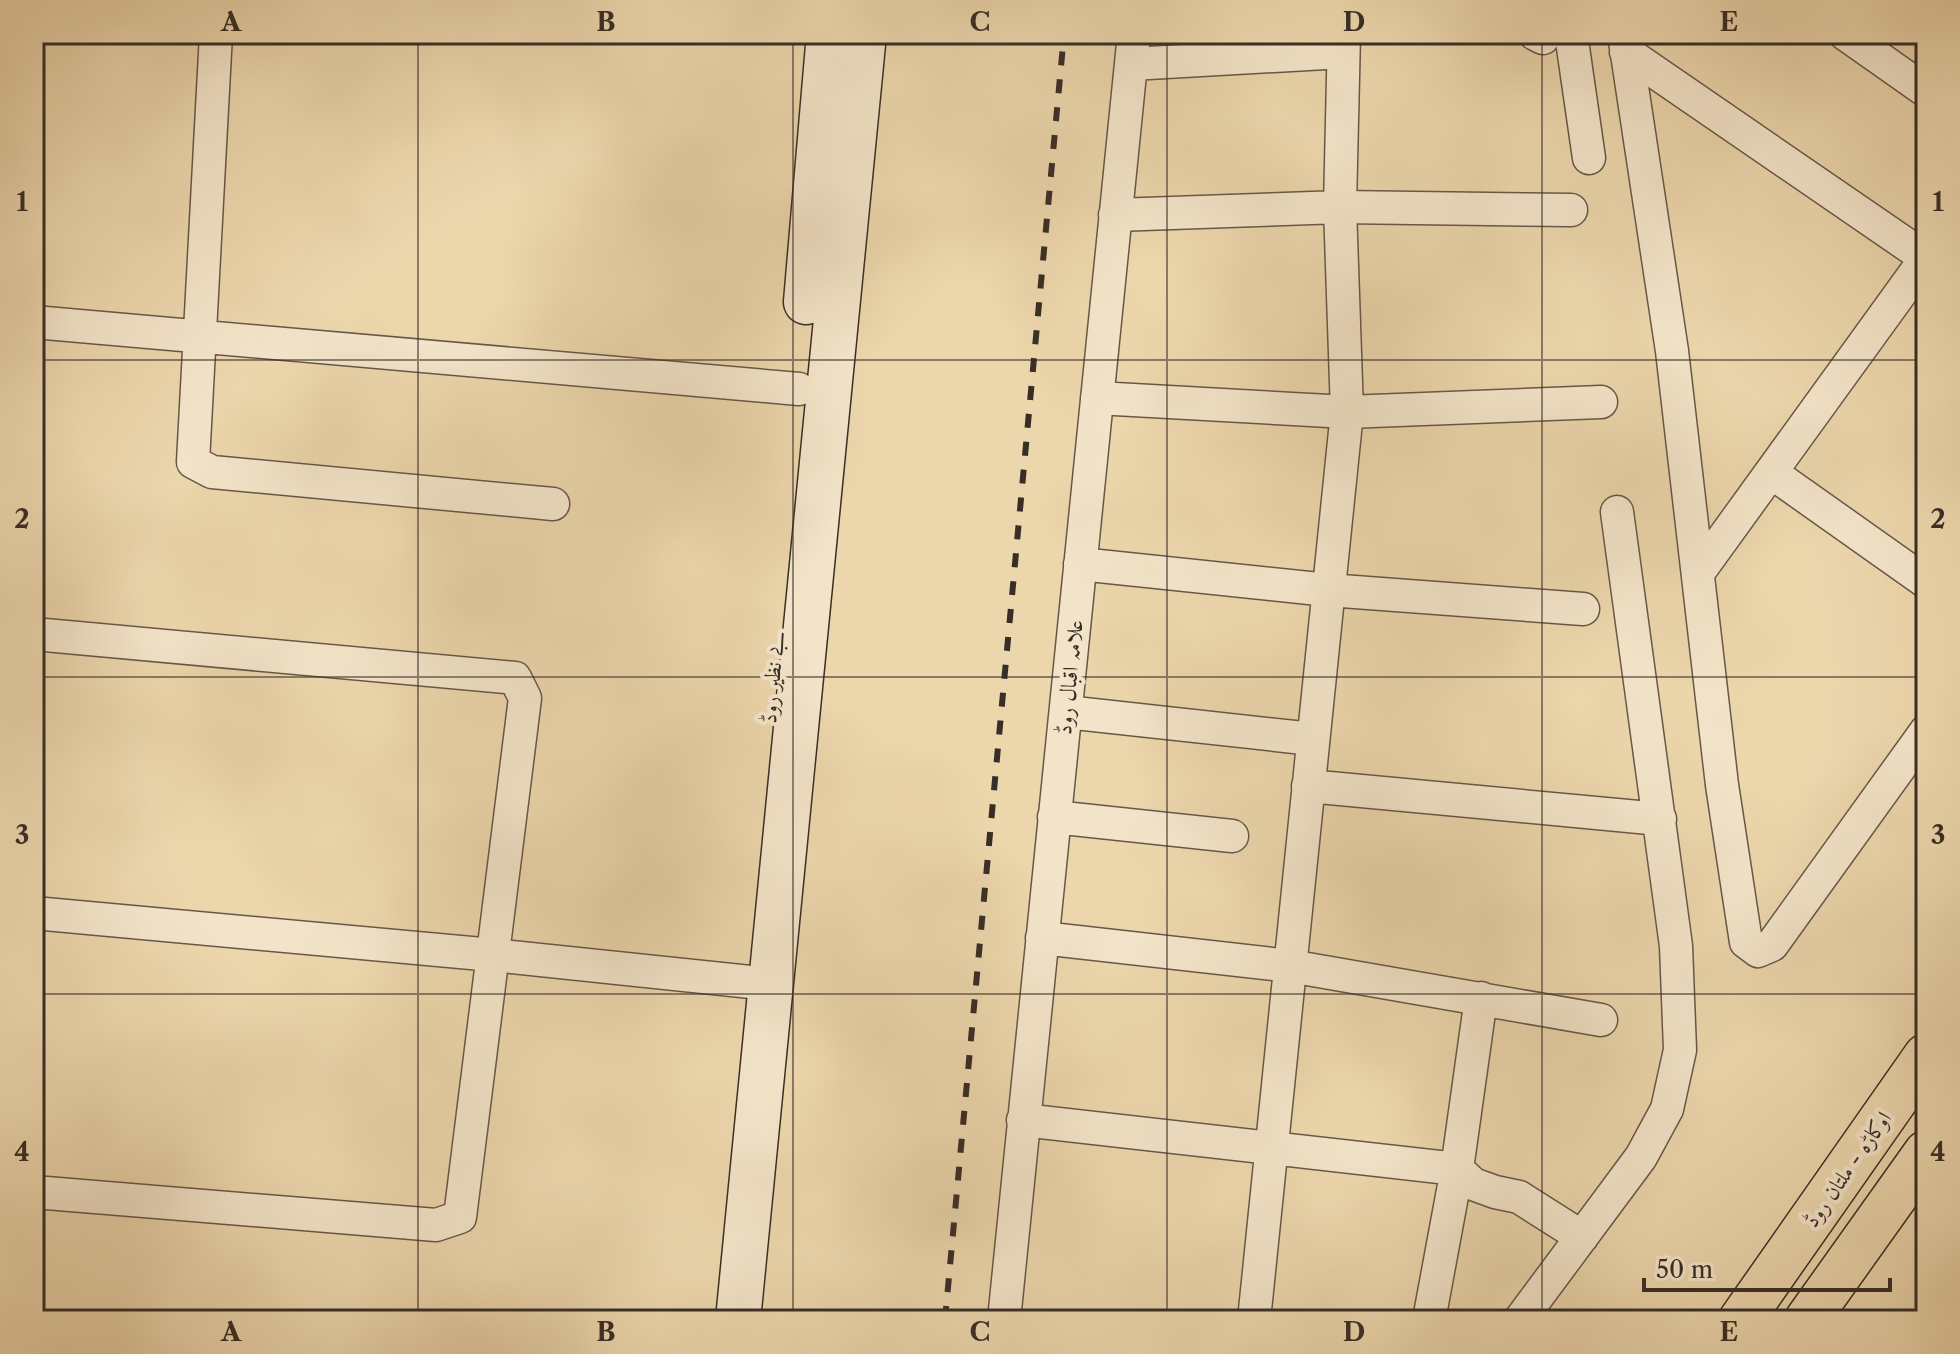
<svg xmlns="http://www.w3.org/2000/svg" width="1960" height="1354" viewBox="0 0 1960 1354" font-family="'Libre Caslon Text',Amiri,serif">
<style>
.lines{fill:none;stroke-linecap:round;stroke-linejoin:round}
.minor-casing{stroke:#665848;stroke-width:35}
.secondary-casing{stroke:#392e27;stroke-width:47}
.primary-casing{stroke:#392e27;stroke-width:47}
.minor{stroke:#f3e4c9;stroke-width:32}
.secondary{stroke:#f3e4c9;stroke-width:44}
.primary{stroke:#ecd6ac;stroke-width:44}
.rail{stroke:#392e27;stroke-width:6;stroke-dasharray:14 14;stroke-linecap:butt}
.grid{fill:none;stroke:#392e27;stroke-width:2;stroke-opacity:0.55}
.labels{text-anchor:middle;stroke-width:8;stroke-linejoin:round;paint-order:stroke}
.street-label{font-size:22px;fill:#392e27;stroke:#f3e4c9}
.neatline{fill:none;stroke:#392e27;stroke-width:3}
.grid-label{font-size:26px;text-anchor:middle;font-weight:bold;fill:#392e27}
</style>
<rect width="100%" height="100%" fill="#ecd6ac"/>
<filter id="stains"><feTurbulence type="fractalNoise" baseFrequency=".0025" numOctaves="4"/><feColorMatrix values="0 0 0 0 .2 0 0 0 0 .09 0 0 0 0 .02 0 0 0 .5 -.17"/></filter>
<radialGradient id="worn" r=".72"><stop offset=".6" stop-color="#630" stop-opacity="0"/><stop offset="1" stop-color="#630" stop-opacity=".3"/></radialGradient>
<g class="lines">
<defs>
<path id="minor" d="M216,34L193,462L212,472L553,504
M1535,34L1543,38
M1571,34L1589,158
M1624,34L1672,351L1722,785L1746,942L1758,951L1772,945L1926,731
M1845,34L1926,91
M1626,52L1926,258
M1131,64L1343,52
M1115,215L1340,207L1571,210
M34,322L799,389
M1097,398L1347,412L1601,402
M1772,473L1926,582
M1080,564L1328,590L1583,609
M1698,573L1926,258
M34,634L515,678L525,698L460,1217L436,1225L34,1192
M1066,712L1313,739
M1308,786L1660,819
M1054,817L1232,836
M34,913L493,955L770,984
M1042,938L1290,966L1601,1020
M1023,1120L1457,1169L1473,1184L1495,1192L1519,1197L1582,1237
M1004,1320L1134,34
M1254,1320L1347,412L1340,207L1344,34
M1429,1320L1457,1169L1481,998
M1520,1320L1641,1157L1667,1109L1680,1050L1676,946L1617,512"/>
<path id="secondary" d="M806,302L829,34
M738,1320L864,34"/>
<path id="primary" d="M1741,1320L1926,1056
M1807,1320L1926,1153"/>
</defs>
<use href="#minor" class="minor-casing"/>
<use href="#secondary" class="secondary-casing"/>
<use href="#primary" class="primary-casing"/>
<use href="#minor" class="minor"/>
<use href="#secondary" class="secondary"/>
<use href="#primary" class="primary"/>
<path class="rail" d="M945,1320L1064,34"/>
</g>
<path class="grid" d="M418,34V1320M793,34V1320M1167,34V1320M1542,34V1320M34,360H1926M34,677H1926M34,994H1926"/>
<g class="labels">
<g class="street-label">
<text transform="translate(772 677) rotate(-85)" y="8">بے نظیر روڈ</text>
<text transform="translate(1069 677) rotate(-84)" y="8">علامہ اقبال روڈ</text>
<text transform="translate(1847 1169) rotate(-55)" y="8">اوکاڑہ - ملتان روڈ</text>
</g>
</g>
<rect width="1960" height="1354" fill="none" stroke="#ecd6ac" stroke-width="88"/>
<path d="M1644 1278v12h246v-12" fill="none" stroke="#392e27" stroke-width="4"/>
<text x="1656" y="1278" font-size="24" fill="#392e27" stroke="#f3e4c9" stroke-width="6" paint-order="stroke">50 m</text>
<rect x="44" y="44" width="1872" height="1266" class="neatline"/>
<g class="grid-label">
<text x="231" y="31">A</text>
<text x="606" y="31">B</text>
<text x="980" y="31">C</text>
<text x="1354" y="31">D</text>
<text x="1729" y="31">E</text>
<text x="22" y="211">1</text>
<text x="1938" y="211">1</text>
<text x="22" y="528">2</text>
<text x="1938" y="528">2</text>
<text x="22" y="844">3</text>
<text x="1938" y="844">3</text>
<text x="22" y="1161">4</text>
<text x="1938" y="1161">4</text>
<text x="231" y="1341">A</text>
<text x="606" y="1341">B</text>
<text x="980" y="1341">C</text>
<text x="1354" y="1341">D</text>
<text x="1729" y="1341">E</text>
</g>
<rect width="100%" height="100%" filter="url(#stains)"/>
<rect width="100%" height="100%" fill="url(#worn)"/>
</svg>
